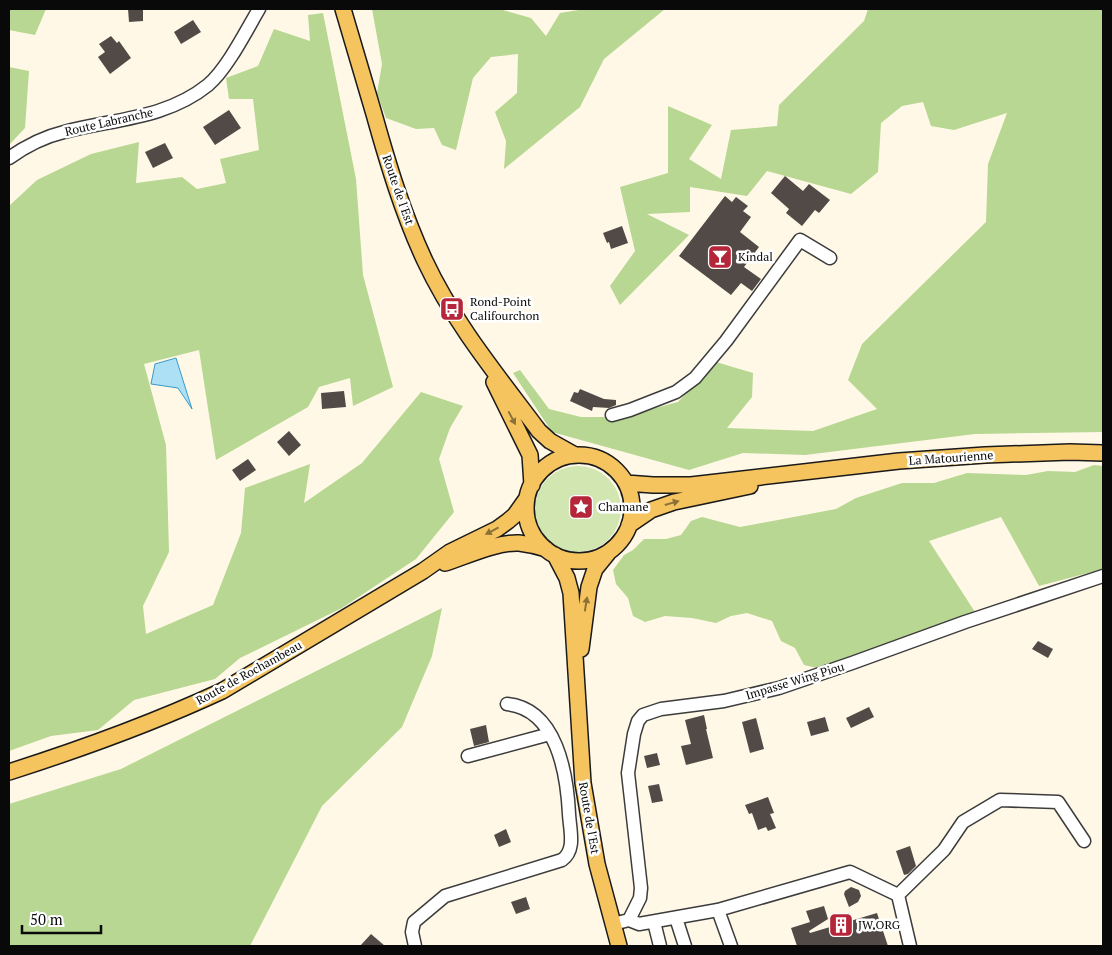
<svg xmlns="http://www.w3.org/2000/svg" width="1112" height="955" viewBox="0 0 1112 955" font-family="'PT Serif',serif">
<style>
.green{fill:#d2e6b2}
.forest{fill:#b7d792}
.water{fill:#ade0f4;stroke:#369bc9}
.building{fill:#524a46}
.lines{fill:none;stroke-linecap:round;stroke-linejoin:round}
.minor-casing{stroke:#3c3c3c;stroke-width:15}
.major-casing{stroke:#1a1a1a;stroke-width:18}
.minor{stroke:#fff;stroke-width:12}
.major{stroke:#f5c45f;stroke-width:15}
.oneway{fill:#8b7038}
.labels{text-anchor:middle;stroke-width:5;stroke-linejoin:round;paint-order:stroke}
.street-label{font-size:12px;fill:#090909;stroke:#fff}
.poi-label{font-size:12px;fill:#090909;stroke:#fff;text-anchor:start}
</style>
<rect width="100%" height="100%" fill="#fff8e6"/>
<path class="green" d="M535 509a43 43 0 1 1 86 0a43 43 0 1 1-86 0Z"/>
<path class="forest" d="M9,9H46L35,35L9,30Z
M372,9H499L531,18L546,36L560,13L585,9H665L604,59L580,107L504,169L506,141L495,112L517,93L518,54L491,57L473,78L456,150L442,145L434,128L416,129L386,118L377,93L382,64Z
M868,9H1103V432L975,434L805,455L743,453L689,470L552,432L513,373L520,370L549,409L581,417H622L678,402L716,362L753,373L752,397L727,428L813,431L877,409L848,380L862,344L986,222L988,164L1007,113L954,130L931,126L923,102L902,106L881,123L878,172L851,194L767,171L747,196L690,187V212L647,214L689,235L620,305L610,286L635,251L620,187L668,173V106L712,125L689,159L721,179L731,130L777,126L779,105L864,21Z
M323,13L356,179L363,275L393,387L353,406L350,378L319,387L308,407L216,460L199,350L144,364L166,445L169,552L143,606L146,634L213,605L241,533L245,488L310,464L304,503L362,463L421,392L463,406L450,428L439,459L454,512L416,559L342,608L240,658L215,679L134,700L98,730L51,736L9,751V206L37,180L91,154L139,142L136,183L182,177L197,189L226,183L220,159L259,150L253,99H229L226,78L258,66L274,29L310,41L308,15Z
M9,67L29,71L25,128L9,145Z
M1094,465L1103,466V569L1039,586L1001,517L929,541L975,612L817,668L804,665L795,648L781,641L772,621L747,613L731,616L716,623L692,618L665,616L645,622L633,616L628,598L616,584L613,570L624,555L633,550L644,539H666L681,535L691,521L702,517L740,527L836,509L856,498L902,483H934L967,473L1026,475L1048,471L1075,472Z
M442,608L432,656L402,727L322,806L250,946H9V804L121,769Z"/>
<path class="water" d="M176,358L192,409L178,388L151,384L155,364Z"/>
<path class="building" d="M128,9H143V21L129,22Z
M193,20L201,32L181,44L174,32Z
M111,36L117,43L119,41L131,58L110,74L98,57L105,52L99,44Z
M229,110L241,128L215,145L203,127Z
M165,143L173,158L153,168L145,152Z
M785,176L803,191L809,184L830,200L819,213L815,210L802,226L786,213L789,209L771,193Z
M725,196L732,202L736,197L748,206L743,211L751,217L740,232L759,247L744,267L761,279L752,291L741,283L731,295L679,256Z
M622,226L628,243L611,249L609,242L607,243L603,233Z
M580,389L604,399L616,400V405L609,408L593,407L592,411L570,401L574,392L578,393Z
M344,391L346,407L322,409L321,393Z
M289,431L301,445L289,456L277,442Z
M248,459L256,470L240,481L232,470Z
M1038,641L1053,649L1048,658L1032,649Z
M869,707L874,717L851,728L846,718Z
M704,715L707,729H706L713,758L686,765L681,746L691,744L685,720Z
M825,717L829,731L811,736L807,722Z
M756,718L764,749L750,753L742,722Z
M486,725L489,742L474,746L470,729Z
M657,753L660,765L647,768L644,756Z
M659,784L663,801L652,803L648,786Z
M768,797L774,813L770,814L776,828L768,831L766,827L758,830L752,813L749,814L745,805Z
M506,829L511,842L499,847L494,835Z
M910,846L916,866L908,874L904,875L896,851Z
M851,887L859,890L861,896L858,902L849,907L844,894L845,891Z
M526,897L530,909L516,914L511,902Z
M824,906L828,919L809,931L810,933L877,913L888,946H797L791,928L810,922L806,911Z
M371,934L385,946H360Z"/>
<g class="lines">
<defs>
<path id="minor" d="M9,158C26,146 43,137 64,132C113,119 166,119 208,85C227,69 246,31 259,9
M612,415L630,410L676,392L695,378L726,341L800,240L830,258
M468,756L550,734
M898,895L910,946
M718,910L731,946
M676,918L685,946
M629,920L639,924L718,910L850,872L898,895L944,850L963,822L1000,800L1058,802L1084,841
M654,922L660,946
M613,924L629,920L640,898L641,888L628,773L634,734L638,721L643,715L661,709L724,701L779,688L852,663L965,622L1103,576
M415,946L412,932L414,922L445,896L562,860C576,850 570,831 569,814C567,774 557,709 507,704"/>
<path id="major" d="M343,9C353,44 364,79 374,114C388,164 403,214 425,261C454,323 498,376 539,431L550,441L575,455
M494,382L530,455L532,485
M526 508a53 53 0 1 1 106 0a53 53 0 1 1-106 0Z
M626,483L653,485H691L899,461L985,455L1070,452L1103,453
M629,525L651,510L674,502L750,486
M555,555L567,578L571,593L583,783L597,864L619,946
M445,563C467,556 496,542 519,543C528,544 537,546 546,549
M581,649L589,587L595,569L608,553
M9,772C81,749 153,723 222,691L423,571L450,552L497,529L508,521L515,515L527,498"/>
</defs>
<use href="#minor" class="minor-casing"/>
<use href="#major" class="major-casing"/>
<use href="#minor" class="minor"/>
<use href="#major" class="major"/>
</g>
<defs><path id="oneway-solid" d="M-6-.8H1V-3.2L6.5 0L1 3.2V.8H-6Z" transform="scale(1.25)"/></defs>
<g class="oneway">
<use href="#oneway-solid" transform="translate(512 418) rotate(62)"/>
<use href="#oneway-solid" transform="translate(672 503) rotate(-16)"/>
<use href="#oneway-solid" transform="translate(492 531) rotate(152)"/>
<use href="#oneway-solid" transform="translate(586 604) rotate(-81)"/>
</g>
<defs>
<symbol id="bar-square" viewBox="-11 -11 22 22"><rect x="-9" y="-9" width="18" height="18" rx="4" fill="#b5263a" stroke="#fff"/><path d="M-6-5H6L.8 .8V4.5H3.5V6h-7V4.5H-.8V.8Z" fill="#fff"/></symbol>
<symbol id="bus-square" viewBox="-11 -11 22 22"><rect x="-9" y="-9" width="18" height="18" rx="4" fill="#b5263a" stroke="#fff"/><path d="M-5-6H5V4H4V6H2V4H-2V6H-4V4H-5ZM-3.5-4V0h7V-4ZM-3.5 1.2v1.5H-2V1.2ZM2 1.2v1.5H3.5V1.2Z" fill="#fff"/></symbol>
<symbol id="sight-square" viewBox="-11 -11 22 22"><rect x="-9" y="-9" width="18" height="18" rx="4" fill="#b5263a" stroke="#fff"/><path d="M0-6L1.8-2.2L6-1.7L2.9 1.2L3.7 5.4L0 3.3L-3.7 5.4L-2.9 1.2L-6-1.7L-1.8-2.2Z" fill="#fff"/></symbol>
<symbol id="building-square" viewBox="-11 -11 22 22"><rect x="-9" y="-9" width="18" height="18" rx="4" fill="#b5263a" stroke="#fff"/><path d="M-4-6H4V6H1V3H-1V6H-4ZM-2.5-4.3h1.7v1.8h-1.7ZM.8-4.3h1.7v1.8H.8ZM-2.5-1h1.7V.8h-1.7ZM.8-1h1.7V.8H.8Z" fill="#fff"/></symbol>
</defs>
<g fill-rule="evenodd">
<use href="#bar-square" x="706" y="243" width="28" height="28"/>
<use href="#bus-square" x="438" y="295" width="28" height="28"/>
<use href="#sight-square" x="567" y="493" width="28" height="28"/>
<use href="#building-square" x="827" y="911" width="28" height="28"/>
</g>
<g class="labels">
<g class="street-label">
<text transform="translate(109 122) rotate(-13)" y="4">Route Labranche</text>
<text transform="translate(398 190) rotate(71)" y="4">Route de l'Est</text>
<text transform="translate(951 458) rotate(-4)" y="4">La Matourienne</text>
<text transform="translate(249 673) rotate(-29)" y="4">Route de Rochambeau</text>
<text transform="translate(795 681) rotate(-17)" y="4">Impasse Wing Piou</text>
<text transform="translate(589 818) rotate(80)" y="4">Route de l'Est</text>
</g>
<g class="poi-label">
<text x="738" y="261">Kindal</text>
<text x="470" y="306">Rond-Point<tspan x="470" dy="14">Califourchon</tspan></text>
<text x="598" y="511">Chamane</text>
<text x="858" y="929">JW.ORG</text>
</g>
</g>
<rect width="1112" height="955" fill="none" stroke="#090909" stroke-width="20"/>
<path d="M22 925v8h79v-8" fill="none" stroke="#090909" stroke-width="2.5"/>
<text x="30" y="925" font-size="15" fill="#090909" stroke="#ffffff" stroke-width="4" paint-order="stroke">50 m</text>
</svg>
